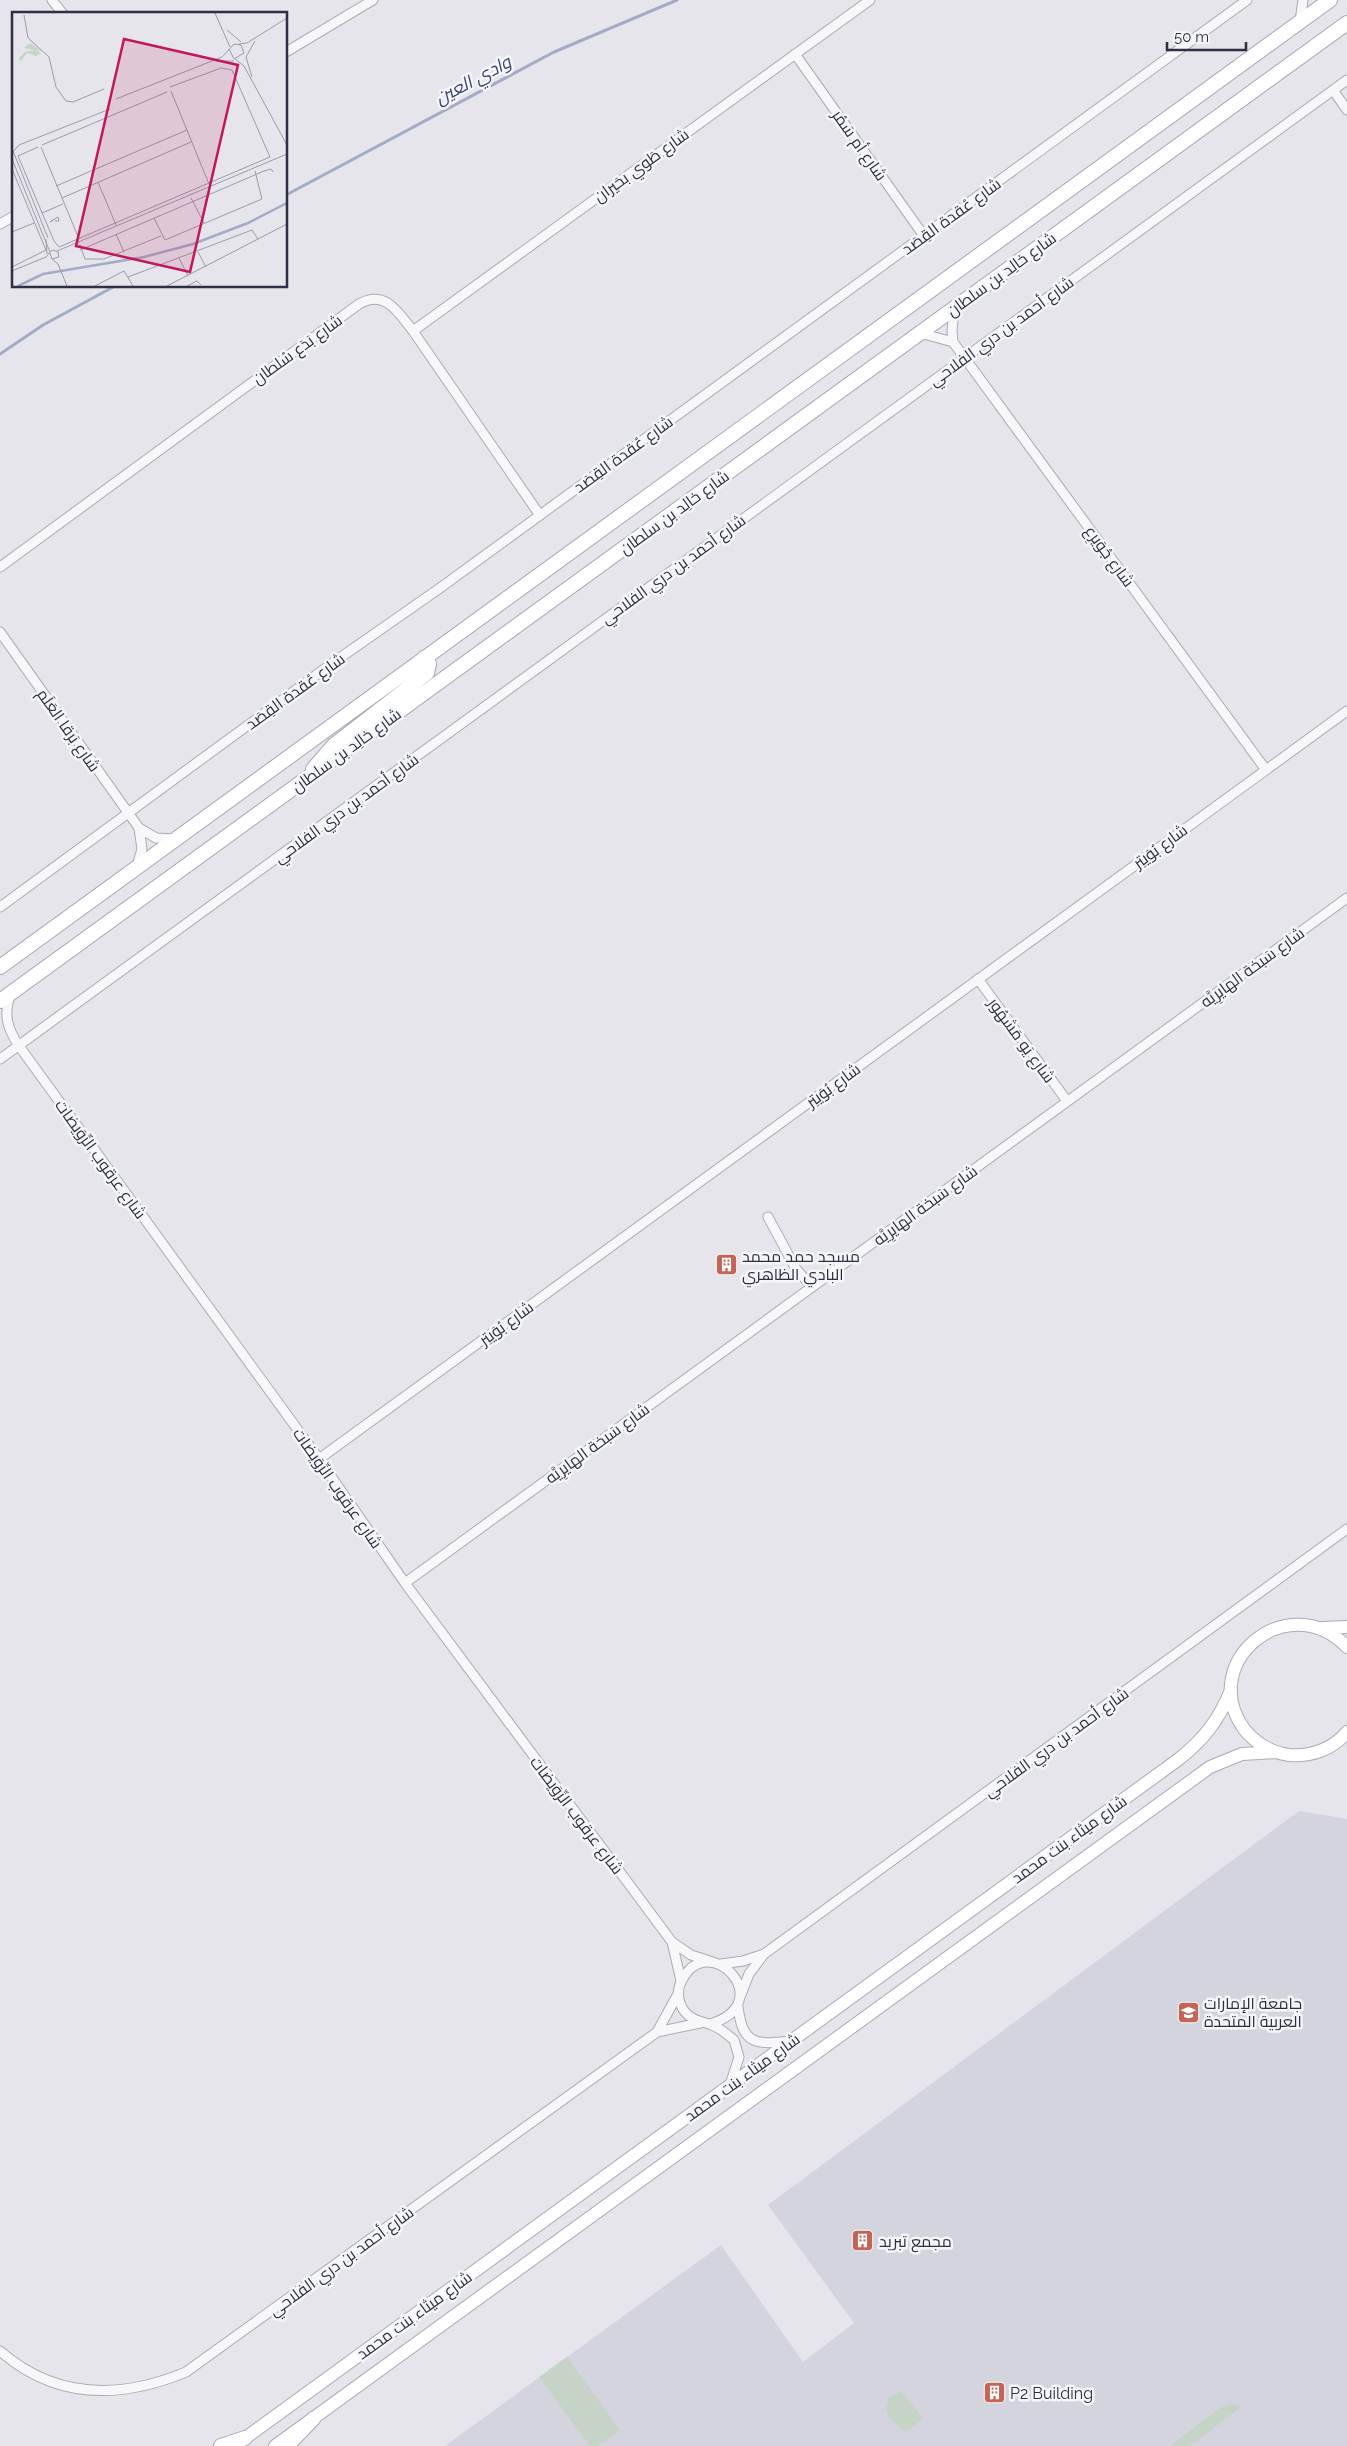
<svg xmlns="http://www.w3.org/2000/svg" width="1347" height="2446" viewBox="0 0 1347 2446" font-family="Raleway,Cairo,sans-serif">
<style>
.built{fill:#d3d4dd}
.grass{fill:#c6d4c7}
.lines{fill:none;stroke-linecap:round;stroke-linejoin:round}
.stream{stroke:#a3abc7;stroke-width:3}
.minor-casing{stroke:#aaabb5;stroke-width:11}
.secondary-casing{stroke:#aaabb5;stroke-width:14}
.primary-casing{stroke:#a5a7b6;stroke-width:16}
.minor{stroke:#f7f7fa;stroke-width:9}
.secondary{stroke:#fff;stroke-width:12}
.primary{stroke:#fff;stroke-width:14}
.labels{text-anchor:middle;stroke-width:5;stroke-linejoin:round;paint-order:stroke}
.street-label{font-size:16px;fill:#2d2f42;stroke:#f4f5f8}
.poi-label{font-size:16px;fill:#2d2f42;stroke:#f4f5f8;text-anchor:start}
.water-label{font-size:18px;font-style:italic;fill:#3b4473;stroke:#f4f5f8}
.inset-river{fill:none;stroke:#a3abc7;stroke-width:2.5}
.inset-road{fill:none;stroke:#9b9ca7;stroke-width:1}
.view{fill:#c2185b;fill-opacity:0.15;stroke:#c2185b;stroke-width:2.5}
.inset-edge{fill:none;stroke:#2d2f42;stroke-width:2.5}
</style>
<rect width="100%" height="100%" fill="#e5e5eb"/>
<path class="built" d="M1299,1811L1347,1819V2446H445L721,2245L803,2362L854,2323L768,2205Z"/>
<path class="grass" d="M567,2357L620,2430L598,2446H590L539,2377Z
M901,2391L923,2419L906,2432L890,2419L886,2411L889,2397Z
M1229,2404L1241,2407L1190,2446H1170L1218,2409Z"/>
<g class="lines">
<path class="stream" d="M286,195L554,52L677,0
M0,354L43,325L115,286"/>
<defs>
<path id="minor" d="M52,0L63,14
M1300,21L1303,0
M286,52L373,0
M795,54L924,236
M1333,90L1347,110
M0,224L14,216
M954,309L952,331L953,342L1266,770
M413,331L870,0
M920,333L953,342
M0,567L359,304C385,289 398,312 413,331L539,514
M0,632L139,828L156,838L176,839
M137,866L142,849L139,828
M0,907L334,662L440,588L1247,0
M978,979L1067,1101
M11,993C3,1014 7,1028 19,1046L319,1459L405,1583L672,1942L691,1955L713,1962
M0,1059L1347,80
M768,1217L796,1269L812,1287
M319,1459L1347,711
M405,1583L1347,898
M672,1942L681,1981
M721,1964L743,1961L761,1955
M740,1997L749,1974L764,1954L1347,1529
M738,2006C742,2045 756,2045 790,2041
M710,2024C780,2003 709,1928 682,1980C676,1990 678,2003 685,2012C692,2021 702,2021 712,2025C720,2028 727,2034 734,2040L739,2057L730,2085
M657,2032L678,1994
M0,2351C56,2400 121,2399 186,2372L657,2032L700,2023"/>
<path id="secondary" d="M1322,1628L1347,1627
M1347,1647C1289,1586 1196,1662 1244,1729C1255,1743 1272,1753 1289,1755C1311,1757 1333,1749 1347,1732
M237,2444L1179,1759C1204,1739 1219,1720 1231,1690
M275,2446L1210,1767L1242,1754L1276,1752"/>
<path id="primary" d="M313,769L334,745L427,673L429,664L424,658
M0,967L1330,0
M0,1001L1347,23
M221,2446L245,2438
M287,2446L313,2419"/>
</defs>
<use href="#minor" class="minor-casing"/>
<use href="#secondary" class="secondary-casing"/>
<use href="#primary" class="primary-casing"/>
<use href="#minor" class="minor"/>
<use href="#secondary" class="secondary"/>
<use href="#primary" class="primary"/>
</g>
<defs>
<symbol id="building-square" viewBox="-11 -11 22 22"><rect x="-9" y="-9" width="18" height="18" rx="4" fill="#c36456" stroke="#f4f5f8"/><path d="M-4-6H4V6H1V3H-1V6H-4ZM-2.5-4.3h1.7v1.8h-1.7ZM.8-4.3h1.7v1.8H.8ZM-2.5-1h1.7V.8h-1.7ZM.8-1h1.7V.8H.8Z" fill="#fff"/></symbol>
<symbol id="university-square" viewBox="-11 -11 22 22"><rect x="-9" y="-9" width="18" height="18" rx="4" fill="#c36456" stroke="#f4f5f8"/><path d="M0-5L7-2L0 1L-7-2ZM-4 1L0 2.5L4 1V4Q0 6-4 4Z" fill="#fff"/></symbol>
</defs>
<g fill-rule="evenodd">
<use href="#building-square" x="714" y="1252" width="25" height="25"/>
<use href="#university-square" x="1176" y="2000" width="25" height="25"/>
<use href="#building-square" x="850" y="2228" width="25" height="25"/>
<use href="#building-square" x="982" y="2380" width="25" height="25"/>
</g>
<g class="labels">
<g class="street-label">
<text transform="translate(860 145) rotate(55)" y="6">شارع أم سَمُر</text>
<text transform="translate(641 165) rotate(-36)" y="6">شارع طَوي بحَيران</text>
<text transform="translate(951 216) rotate(-36)" y="6">شارع عُقدة القِصَد</text>
<text transform="translate(1001 274) rotate(-36)" y="6">شارع خالِد بن سلطان</text>
<text transform="translate(1001 331) rotate(-36)" y="6">شارع أحمد بن دري الفلاحي</text>
<text transform="translate(297 349) rotate(-36)" y="6">شارع بَدَع سُلطان</text>
<text transform="translate(623 454) rotate(-36)" y="6">شارع عُقدة القِصَد</text>
<text transform="translate(674 512) rotate(-36)" y="6">شارع خالِد بن سلطان</text>
<text transform="translate(1110 556) rotate(54)" y="6">شارع جُوَيرِع</text>
<text transform="translate(673 569) rotate(-36)" y="6">شارع أحمد بن دري الفلاحي</text>
<text transform="translate(295 691) rotate(-36)" y="6">شارع عُقدة القِصَد</text>
<text transform="translate(69 730) rotate(55)" y="6">شارع بَرقا العَلَم</text>
<text transform="translate(346 750) rotate(-36)" y="6">شارع خالِد بن سلطان</text>
<text transform="translate(346 808) rotate(-36)" y="6">شارع أحمد بن دري الفلاحي</text>
<text transform="translate(1160 846) rotate(-36)" y="6">شارع بُوَيتِر</text>
<text transform="translate(1252 967) rotate(-36)" y="6">شارع سَبخة الهايرِيَّه</text>
<text transform="translate(1022 1040) rotate(54)" y="6">شارع يَو مَشهُور</text>
<text transform="translate(833 1085) rotate(-36)" y="6">شارع بُوَيتِر</text>
<text transform="translate(101 1159) rotate(54)" y="6">شارع عرقوب الرِّوَيضات</text>
<text transform="translate(925 1205) rotate(-36)" y="6">شارع سَبخة الهايرِيَّه</text>
<text transform="translate(506 1323) rotate(-36)" y="6">شارع بُوَيتِر</text>
<text transform="translate(597 1443) rotate(-36)" y="6">شارع سَبخة الهايرِيَّه</text>
<text transform="translate(338 1488) rotate(55)" y="6">شارع عرقوب الرِّوَيضات</text>
<text transform="translate(1056 1742) rotate(-36)" y="6">شارع أحمد بن دري الفلاحي</text>
<text transform="translate(577 1815) rotate(53)" y="6">شارع عرقوب الرِّوَيضات</text>
<text transform="translate(1069 1839) rotate(-36)" y="6">شارع ميثاء بنت محمد</text>
<text transform="translate(742 2077) rotate(-36)" y="6">شارع ميثاء بنت محمد</text>
<text transform="translate(341 2261) rotate(-36)" y="6">شارع أحمد بن دري الفلاحي</text>
<text transform="translate(414 2315) rotate(-36)" y="6">شارع ميثاء بنت محمد</text>
</g>
<g class="poi-label">
<text x="742" y="1262">مسجد حمد محمد<tspan x="742" dy="18">البادي الظاهري</tspan></text>
<text x="1204" y="2009">جامعة الإمارات<tspan x="1204" dy="18">العربية المتحدة</tspan></text>
<text x="879" y="2247">مجمع تبريد</text>
<text x="1010" y="2399">P2 Building</text>
</g>
<g class="water-label">
<text transform="translate(473 80) rotate(-28)" y="6">وادي العين</text>
</g>
</g>
<g transform="translate(12 12)">
<rect width="275" height="275" fill="#e5e5eb"/>
<path d="M18,31L30,39L23,38L29,41L24,44L15,41L8,50L7,46L13,40L22,38L12,36Z" fill="#c6d4c7"/>
<path class="inset-river" d="M6,274L31,262L132,245L181,232L236,211L275,191"/>
<path class="inset-road" d="M203,1L218,35M12,3L16,26L37,45L44,75L54,89L61,90L92,77M215,18L229,30M227,32L235,31L275,6M223,47L232,54L275,133M205,49H222M240,65L234,45L243,29M159,79L197,172M104,87L210,45L222,32L229,33L232,41L222,47L217,37M30,133L155,80M26,135L6,144L42,229L47,235L258,145L220,58L209,56L158,75M29,135L67,227M1,139L36,226M0,141L7,133L98,97M0,147L38,240M0,157L34,238L0,255M86,170L104,213M44,174L175,118M50,186L179,130M179,186L192,211M30,201L51,192M142,206L153,228L250,187L243,159M42,207L38,210L46,205L47,209H43M0,220L22,211M104,222L112,240M34,227L35,242M68,233L73,247H92L149,224M68,238L252,159L259,157L261,160M45,239L275,142M186,240L194,255M167,246L176,264M40,247L46,252L55,274M0,259L34,245L39,239L41,238L46,240L47,245L40,247L38,241M116,265L240,218L246,227M83,274L112,259L121,274M155,274L275,212M175,274L185,269L189,273"/>
<path class="view" d="M112,27L226,53L178,260L64,234Z"/>
<rect width="275" height="275" class="inset-edge"/>
</g>
<path d="M1167 42v8h79v-8" fill="none" stroke="#2d2f42" stroke-width="2.5"/>
<text x="1174" y="42" font-size="15" fill="#2d2f42" stroke="#f4f5f8" stroke-width="4" paint-order="stroke">50 m</text>
</svg>
